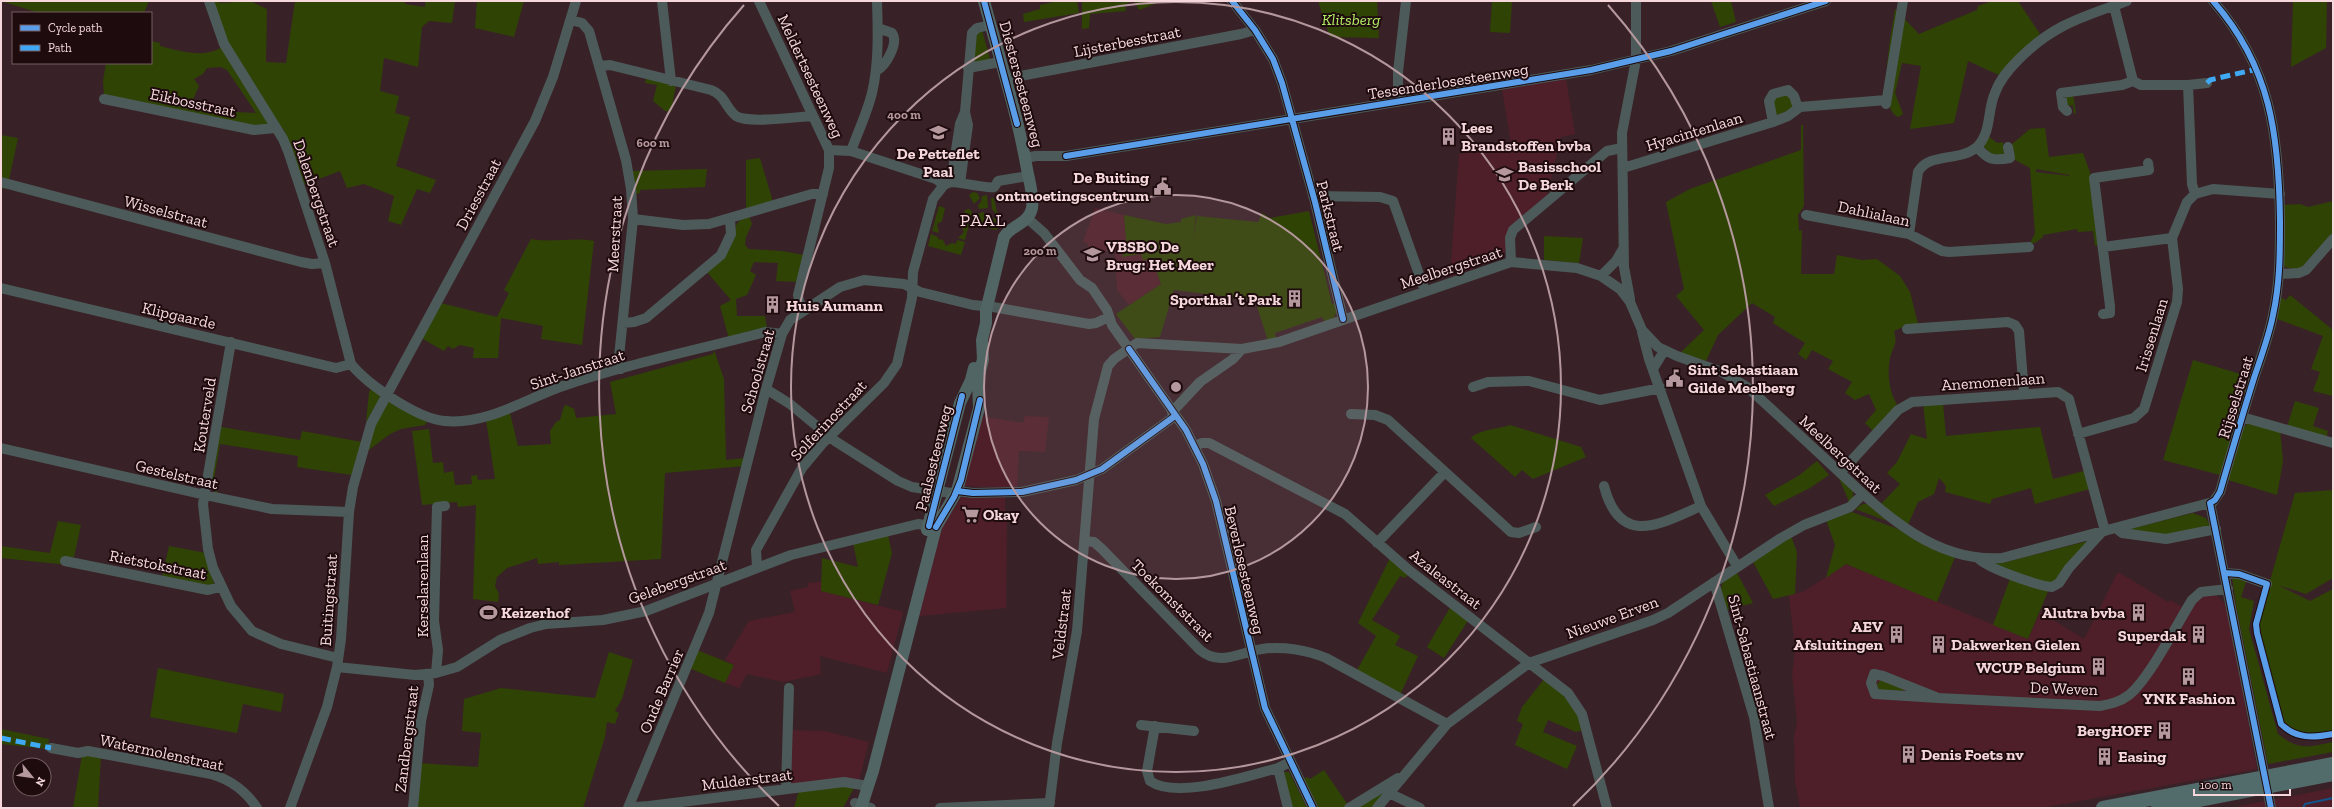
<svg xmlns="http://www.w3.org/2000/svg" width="2334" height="809" viewBox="0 0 2334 809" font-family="'Zilla Slab',serif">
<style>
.built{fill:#4e1f29}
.green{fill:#2f4305;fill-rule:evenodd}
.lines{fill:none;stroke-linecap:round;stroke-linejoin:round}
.stream{stroke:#12558c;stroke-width:2}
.minor{stroke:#4c5b5a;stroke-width:10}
.major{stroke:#506564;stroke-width:12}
.highway{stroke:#526c6b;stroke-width:14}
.quiet{stroke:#3fa9f5;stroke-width:5;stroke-dasharray:10 5;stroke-linecap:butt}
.cycleway-casing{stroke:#1e0b0e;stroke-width:8}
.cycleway{stroke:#5a9eea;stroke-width:6}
.ring{fill:none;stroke:#b4989d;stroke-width:2}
.labels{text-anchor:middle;stroke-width:4;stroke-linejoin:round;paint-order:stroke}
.park-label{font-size:16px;font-style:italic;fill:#b3ee64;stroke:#1e0b0e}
.street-label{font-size:16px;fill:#f6d8dc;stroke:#1e0b0e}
.poi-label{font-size:16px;font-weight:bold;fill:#f6d8dc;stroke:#1e0b0e;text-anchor:start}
.quarter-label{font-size:18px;letter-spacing:1px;fill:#f6d8dc;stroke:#1e0b0e}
.centre{fill:#b4989d;stroke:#1e0b0e;stroke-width:2}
.ring-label{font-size:12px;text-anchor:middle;font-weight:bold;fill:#b4989d;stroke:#1e0b0e;stroke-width:4;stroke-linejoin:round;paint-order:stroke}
</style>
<rect width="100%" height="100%" fill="#392227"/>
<path class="built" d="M1566,79L1575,134L1561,137L1547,195L1514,224L1503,257L1450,277L1459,154L1511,144L1502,89Z
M1095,208L1124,215L1126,240L1122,256L1141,254L1152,258L1161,284L1129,305L1117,290L1115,251H1099L1100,257L1085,258L1088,244L1083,242Z
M981,416L1023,423L1025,416L1049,417L1045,452L1019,451L1017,489L964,486Z
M963,495L1005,497V520H1007L1006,608L919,616L942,527Z
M1846,564L2028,639L2040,612L2084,639L2118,572L2168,602L2170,600L2188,610L2200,596L2215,595L2224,602L2228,612L2257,769L2041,808H1800L1795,781L1794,737L1797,723L1792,675L1795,650L1789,595L1803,592Z
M822,582V591L903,612L887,673L820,656L821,674L783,682L747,674L739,688L725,683L734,665L725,660L749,621L795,612L790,591L808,587L807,583Z
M790,730L824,731L869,742L859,780L791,785Z
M2333,788V808H2230Z"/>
<path class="green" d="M1,1H149L144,13H39Z
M213,1L222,3L250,1L267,9L266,62L286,63L295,1H405V4L425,7V1H455L452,23L429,21L422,27L418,67L384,58L380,91L399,96L395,113L410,117L396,166L436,180L430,193L417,189L401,225L388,221L394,196L364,184L347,188L340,171L303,185L284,130L276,123L260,128L104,96L103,81L106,63H151V41L160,43V46C180,51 204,59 222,47ZM221,67L227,70L256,113L236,112L235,115L192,102L199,86L194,79L203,74L207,68Z
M477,1H524L514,37L475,28Z
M1058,1H1077L1079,13L1024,22L1023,14L1040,9V5Z
M1082,1H1132L1125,5L1126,11L1090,14L1089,28L1082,29Z
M1134,1H1160V2L1139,10Z
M1318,1H1377L1379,38L1330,37Z
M1492,1H1512L1510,33L1490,32Z
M1711,1H1731L1736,22L1720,27Z
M1992,1H2018L2040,34L2001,76L1968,61L1954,123L1910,129L1921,66L1902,63L1895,93L1903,114L1898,117C1876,107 1892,30 1895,9L1919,34L1977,10L1978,6Z
M2293,1H2327L2326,48L2291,67Z
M982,30L990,59L973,65L977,31Z
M646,78L676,85L671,112L665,111L653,101L657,85L645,83Z
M1781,92L1792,98V109L1774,116L1771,103Z
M2073,94L2076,113L2074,114L2073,105L2067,106L2066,95Z
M1801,125H1803L1804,206L1798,215L1799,231L1802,230L1801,274H1834L1837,255L1862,260L1877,259L1900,276L1910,292L1918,324L1905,326L1894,331C1898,344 1893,346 1890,358C1887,373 1889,393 1897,404L1873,431L1865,423L1876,410L1869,394L1855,400L1845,393L1852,382L1828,369L1833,361L1812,350L1806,360L1798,354L1805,343L1773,323L1775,317L1752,303L1718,335L1706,361L1680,353L1704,330L1676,296L1684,289L1666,202L1690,189L1801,150Z
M2045,128L2049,157L2083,153L2091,175L2100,245L2095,246L2093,231L2078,232L2077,229L2043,235V237L2035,243H2030L2035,233L2030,168L2015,160L2012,144L2030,129ZM2036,169L2069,175L2070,176L2036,172Z
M1,135L18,138L7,189L1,188Z
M1988,136L1997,143L2003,142L2004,155L1994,157L1984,147Z
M760,158L773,202L746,210V160Z
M707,169L705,187L640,190V193L635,194L632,171Z
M973,192L977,193L980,198L974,204L969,195Z
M987,195L988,208L979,209L978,205L981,202L982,196Z
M991,198H994L997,212L1001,215L999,218L992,209Z
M2333,201V233L2302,267L2297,270L2285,267L2283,263V205L2300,204L2308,207Z
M939,206L945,208L942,221L937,224L939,233L932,231Z
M970,209L972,213L965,240L958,238L964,232L961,226L965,210Z
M1309,211L1332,304L1336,303V313L1333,319L1325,322L1322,317L1275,333L1276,339L1268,341L1255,300L1174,290L1160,337L1135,339L1116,314L1161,284L1152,259L1143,260L1141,254L1122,257L1126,240L1124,215L1166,224L1181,222V219L1196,215L1193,238L1197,216L1258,222L1262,213L1270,218Z
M983,212L999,221L997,230L971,225L975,215Z
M749,216L752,224L746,237L745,245L749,249L782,251L804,255L797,282L776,281L778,263L754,262L750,271L756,275L747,295L736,299L737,316H765L767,328L729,339L720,306L731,300L706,271C713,264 724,257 729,249C739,234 728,223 749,216Z
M931,234L938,237V239L943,240L946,246L952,243L956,244L957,240L965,242L961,255L928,246Z
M1544,236L1583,238L1579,263L1544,260Z
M531,239C553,243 573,237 594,241L582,345L541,339L543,326L501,318L498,358H473L474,348L460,345L453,349L448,346L444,351L421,338L441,303L497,317L509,293L504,290Z
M2290,295L2333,330V396L2313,391L2320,372L2311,369L2323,336L2277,319L2280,297L2286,300Z
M714,350L724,379L726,460L746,458L744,466L665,473L661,559L559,565V562L538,564L537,558L507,568L497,577L495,586L499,594L498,602L473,599L476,505L458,507L457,502L422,505L412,431L429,429L433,463L443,462L444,473L453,471L455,485L472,484L471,476L477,475L478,480L495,479L486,420L510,413L518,446L551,444L550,431L556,422L560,420L564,406L566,405L574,409L576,418L616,414L610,382L713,354Z
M2193,360L2251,377L2220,475L2163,460Z
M372,388L380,395V398L366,422L369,392Z
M2295,401L2319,408L2313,426L2328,431L2326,439L2287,427Z
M389,402L427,422L425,425L401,429L390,434L369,450L368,448L375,424L386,403Z
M1943,403L1946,436L2040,427L2053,479L2084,471L2090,489L2035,504L2031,488L1992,499L1990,504L1945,492L1946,486L1939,478L1934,494L1918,502L1908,525L1881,504L1900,484L1887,473L1897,462L1911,434L1927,439L1923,404Z
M2254,424L2280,429L2283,461L2277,495L2228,480L2242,430L2247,424Z
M1510,425L1581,447L1586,457L1533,479L1522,470L1515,477L1471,438C1478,430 1498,429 1510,425Z
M221,427L300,440L302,431L362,442L352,475L297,467L298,456L220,444L213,485L218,493L216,494L211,484Z
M1817,461L1829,475L1810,488L1774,506L1765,495L1798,476Z
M1838,476L1853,490V499L1850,504Z
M2333,490V578L2306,594L2278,585L2310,601L2333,589V731C2315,735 2295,738 2282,721L2258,633L2259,619L2295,493Z
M1863,504H1867L1887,521L1855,509Z
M1852,512L1898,529L1926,546L1955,557L1937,602L1846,564L1826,578L1835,545L1826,520Z
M2193,513L2206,518L2211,528L2170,537L2122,531Z
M58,521L81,525L74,557H69L68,565L1,558V546L50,553Z
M888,535L892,553L878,605L821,591L822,558L858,567L853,543Z
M1791,536L1797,552L1795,594L1773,599L1752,560Z
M2092,540L2051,585L1989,564L2006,562Z
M169,546L206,553L214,584L211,586L162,577Z
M1390,558L1409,573L1405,578L1400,576L1372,620L1400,636L1395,645L1418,656L1400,695L1356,672L1376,636L1358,623Z
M1736,571L1753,603L1727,610C1720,588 1716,585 1736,571Z
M2011,576L2049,589L2028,639L1993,625Z
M2232,577L2247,579L2241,597L2254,601L2249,629L2278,734C2299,751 2308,747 2333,742V752L2268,764L2236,605Z
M1451,606L1469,619L1444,658L1427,647Z
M697,650L734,665L725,683L689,668Z
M609,652L633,660L622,699L615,711L619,713L615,724L607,722L605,737L583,808H416L418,763L478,767L481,733L462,731L464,699L501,688L595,698Z
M158,668L284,694L281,712L243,704L237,733L150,717Z
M1545,678L1575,706L1583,730L1576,732L1548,720L1543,732L1577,746L1567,769L1515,745L1523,724L1517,721L1522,707Z
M1881,680L1903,689V691L1879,690L1877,684Z
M1,729L49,739L48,749L1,744Z
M82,755L101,756L98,808H73Z
M1324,770L1348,805L1343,808H1319L1304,780L1306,777L1310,779Z
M1284,772H1289L1307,808H1291Z
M841,785L854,788L843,808H794L799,790Z
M1388,787L1373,808H1353Z"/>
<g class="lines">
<path class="stream" d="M2303,808L2305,804L2333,798"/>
<path class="minor" d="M209,1L224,44L283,139L288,151L325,263L351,364C368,385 418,419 445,421C486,425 524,400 560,387C627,364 697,350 765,332L782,334
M662,1L671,81
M759,1L829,150V168L798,295L799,301L804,310
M1232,1L1255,30L1273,59L1282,83L1315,202L1343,319
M2114,6L2133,81L2141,85H2188L2192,184L2195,194
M571,20L582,23L589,31L626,160L631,189L633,219L619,357L621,369
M600,66L610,65L711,90C725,95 725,107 736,116C748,124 796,117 812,116
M968,68L1000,62
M876,71C886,66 899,43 892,33L878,28
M1005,79L1241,34L1255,30
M2188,85L2207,83
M104,99L254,130L275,128
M1398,102V72L1406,1
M1886,104L1903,1
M2067,111L2063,107L2061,93L2122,85L2133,81
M1773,122L1769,101L1773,94L1788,90L1794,96L1798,108
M1977,147C1988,160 1993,161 2010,158L2008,147
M829,150L851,151L936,179L944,185
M851,151C858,132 867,113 872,93C879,63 878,32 877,1
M1025,158L1036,156H1066L1591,70L1671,51L1826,1
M1623,168L1773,122L1788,116L1800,107L1886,100
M1,182L301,262L312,264L325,263
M951,182L960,124L965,112L972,33L977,28L990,25
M960,183L968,125L965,112
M1313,196L1380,197L1393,201L1425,291
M1806,215L1909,234L1942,251L1949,252L2029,247
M1027,218L1044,233L1080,280L1092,288L1107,310L1112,325L1186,430L1203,464L1216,501L1265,708L1313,808
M633,219L683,225L709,224L812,194H823
M1909,234L1918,172C1929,152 1960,162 1977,147C1992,132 1987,110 1995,93C2000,79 2009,69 2019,59C2054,24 2083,17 2127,1
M2103,247L2172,238
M1511,262L1510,238L1513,230L1607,151L1622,148
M2280,274L2299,273L2306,270L2333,239
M1601,276L1616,261L1623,249
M1,288L336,368L351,364
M1630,299L1624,267L1622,133L1636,60V1
M2103,314L2110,313V306L2094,178L2149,170L2148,163
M623,323L634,322L646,318L721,255L731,234L730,219
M1907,329L2008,322L2015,325L2019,331L2024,393
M1642,332L1649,359L1701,506L1737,566
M231,342L203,504L208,549L213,568L231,606L252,631L281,644L338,658
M1653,369L1664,351
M1473,387L1488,382L1529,381L1600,400L1661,388
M766,389L790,404L835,441L898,481L912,487L951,493L957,491L973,493L1022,492L1076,480L1102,469L1175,416
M1172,412L1200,382L1233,359L1242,349
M1351,414L1375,415L1388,420L1511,532L1519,533L1536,527
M2242,417L2333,443
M2078,434L2134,418L2144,409L2177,302L2178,289L2172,238L2187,202L2195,194L2213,189L2280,194
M1195,446L1202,443H1209L1345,514L1410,571L1568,693L1582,714L1607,808
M1,448L205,495L272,509L349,512
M1840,473L1898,410L1912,402L2058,392L2069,399L2105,531
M1604,486C1620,548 1660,524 1701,506
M2210,503L2271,808
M2116,528L2122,533L2166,539L2216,529
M1085,541L1094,542L1102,549L1200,650C1220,667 1240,652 1262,649C1283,646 1307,650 1326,658L1447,724
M1377,543L1444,473
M1978,558C1986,568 2039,586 2052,587L2059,583L2069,568L2101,533
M65,561L208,590L220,587
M757,567L756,550L802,468L822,444L884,383L897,364L912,298L913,272L933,199L944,185L951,182C959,182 989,189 994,187C996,185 997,183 998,181L1028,176
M2225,573L2239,574L2267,584
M1714,582L1754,717L1769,808
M337,667L415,675L436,673L457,667L500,640L530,628L546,624L603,620L646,611L791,555L918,524L936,527
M436,673L438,650L434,621L437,507L445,506
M1874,674L1883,676L1938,698L1875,694L1871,683Z
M1938,698L2100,706C2110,704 2120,702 2129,695C2149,679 2177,624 2192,600L2201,592L2228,589
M1141,725L1194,731
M1155,726L1147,771L1150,781C1177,800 1247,776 1278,768L1290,762
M51,748L78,753L88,751L211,774C231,780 245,790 257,808
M1278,768L1288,808
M786,788L789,688
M1389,793L1420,808
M855,803L871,808
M629,806L635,807L649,806L844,782L868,786
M290,808L327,707L337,667L341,639L349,512L353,487L371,424L535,121L553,77L576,1
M413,808L421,721L429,685L428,674
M628,808L709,613L766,389L782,334L790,320L840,287L864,280L904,284L920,292L973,305L993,307L1089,324L1096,323L1109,317
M940,808L1050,803
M1049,808L1057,743L1077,631L1094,419L1108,366L1114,359L1137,343L1242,349L1279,342L1511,262L1577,268L1601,276L1620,289L1630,302L1642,330L1658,347L1677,356L1722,372L1747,387C1776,413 1805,440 1834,467C1881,511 1933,563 2002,558L2213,502L2220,492C2231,454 2242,416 2254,378C2261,357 2269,336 2273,315C2280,283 2280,253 2280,221C2279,136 2271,67 2213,1
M1349,808L1398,778
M1377,808L1447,724L1529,663L1653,620L1668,613L1781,538L1804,525L1850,507L1863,494"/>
<path class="major" d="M927,530L960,403L971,380L974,368
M861,808L873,771L936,527L957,491L979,408L978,380L983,359L982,340L986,323V311L1004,237C1011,225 1029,224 1032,208C1034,196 1029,180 1027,169C1017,112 999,57 984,1"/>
<path class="highway" d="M2103,808L2333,764
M2158,808L2333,774"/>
<path class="quiet" d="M2207,83L2210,80L2257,69
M1,738L51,748"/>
<defs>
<path id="cycleway" d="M984,1L1017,124
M1232,1L1255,30L1273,59L1282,83L1315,202L1343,319
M2213,1C2271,67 2279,136 2280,221C2280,253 2280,283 2273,315C2269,336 2261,357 2254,378C2242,416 2231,454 2220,492L2215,500L2210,503L2271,808
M1066,156L1591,70L1671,51L1826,1
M1129,349L1186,430L1203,464L1216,501L1265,708L1313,808
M957,491L973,493L1022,492L1076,480L1102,469L1175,416
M929,526L962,396
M936,527L954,497L961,480L980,400
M2225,573L2239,574L2267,584L2256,624L2257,633L2281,724C2296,739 2313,738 2333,734"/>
</defs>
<use href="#cycleway" class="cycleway-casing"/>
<use href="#cycleway" class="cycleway"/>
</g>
<circle cx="1176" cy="387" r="192" fill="#b4989d" fill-opacity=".12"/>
<g class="ring">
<circle cx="1176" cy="387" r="192"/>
<circle cx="1176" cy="387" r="385"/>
<path d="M779 806A577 577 0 0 1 744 5M1608 5A577 577 0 0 1 1573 806"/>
</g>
<defs>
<symbol id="school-bare" viewBox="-9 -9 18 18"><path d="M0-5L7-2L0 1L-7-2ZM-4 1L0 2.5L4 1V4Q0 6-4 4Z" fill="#b4989d" stroke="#1e0b0e" stroke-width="2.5" paint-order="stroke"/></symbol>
<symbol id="building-bare" viewBox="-9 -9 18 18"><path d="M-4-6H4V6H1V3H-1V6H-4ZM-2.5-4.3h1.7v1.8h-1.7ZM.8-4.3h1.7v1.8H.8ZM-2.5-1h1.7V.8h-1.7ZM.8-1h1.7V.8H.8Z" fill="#b4989d" stroke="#1e0b0e" stroke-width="2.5" paint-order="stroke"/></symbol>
<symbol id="civic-bare" viewBox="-9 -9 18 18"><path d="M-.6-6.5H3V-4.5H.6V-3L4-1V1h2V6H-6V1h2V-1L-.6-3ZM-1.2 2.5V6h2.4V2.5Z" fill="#b4989d" stroke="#1e0b0e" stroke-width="2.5" paint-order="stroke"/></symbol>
<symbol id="supermarket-bare" viewBox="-9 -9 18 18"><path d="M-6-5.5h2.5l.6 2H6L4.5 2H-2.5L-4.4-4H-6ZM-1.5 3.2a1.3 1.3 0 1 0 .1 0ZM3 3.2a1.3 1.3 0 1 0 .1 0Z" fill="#b4989d" stroke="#1e0b0e" stroke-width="2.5" paint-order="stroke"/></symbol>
<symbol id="stadium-bare" viewBox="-9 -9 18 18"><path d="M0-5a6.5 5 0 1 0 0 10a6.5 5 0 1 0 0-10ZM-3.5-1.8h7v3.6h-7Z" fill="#b4989d" stroke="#1e0b0e" stroke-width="2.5" paint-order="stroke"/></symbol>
</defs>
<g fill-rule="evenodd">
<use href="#school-bare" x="926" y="120" width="25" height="25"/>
<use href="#building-bare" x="1436" y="124" width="25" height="25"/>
<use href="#school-bare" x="1492" y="162" width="25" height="25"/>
<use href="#civic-bare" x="1150" y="174" width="25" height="25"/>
<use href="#school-bare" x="1080" y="242" width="25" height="25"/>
<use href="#building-bare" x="1282" y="286" width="25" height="25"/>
<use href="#building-bare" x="760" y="292" width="25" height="25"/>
<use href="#civic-bare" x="1662" y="366" width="25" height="25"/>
<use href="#supermarket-bare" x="958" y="502" width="25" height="25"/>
<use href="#stadium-bare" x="476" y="600" width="25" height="25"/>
<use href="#building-bare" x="2126" y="600" width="25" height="25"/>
<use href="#building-bare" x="1884" y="622" width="25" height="25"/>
<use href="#building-bare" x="2186" y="622" width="25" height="25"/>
<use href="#building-bare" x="1926" y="632" width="25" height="25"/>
<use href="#building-bare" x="2086" y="654" width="25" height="25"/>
<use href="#building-bare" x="2176" y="664" width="25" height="25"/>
<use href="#building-bare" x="2152" y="718" width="25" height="25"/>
<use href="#building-bare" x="1896" y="742" width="25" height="25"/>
<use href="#building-bare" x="2092" y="744" width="25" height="25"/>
</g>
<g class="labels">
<g class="park-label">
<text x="1351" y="25">Klitsberg</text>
</g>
<g class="street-label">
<text transform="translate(1127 41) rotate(-11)" y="6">Lijsterbesstraat</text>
<text transform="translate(811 76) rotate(65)" y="6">Meldertsesteenweg</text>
<text transform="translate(1448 81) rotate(-9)" y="6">Tessenderlosesteenweg</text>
<text transform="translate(1022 84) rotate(75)" y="6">Diestersesteenweg</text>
<text transform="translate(193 102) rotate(12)" y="6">Eikbosstraat</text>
<text transform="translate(1694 131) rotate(-17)" y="6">Hyacintenlaan</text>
<text transform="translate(317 193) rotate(71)" y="6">Dalenbergstraat</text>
<text transform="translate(478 194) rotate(-62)" y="6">Driesstraat</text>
<text transform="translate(166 211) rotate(15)" y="6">Wisselstraat</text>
<text transform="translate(1874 213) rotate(12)" y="6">Dahlialaan</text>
<text transform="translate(1331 216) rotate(76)" y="6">Parkstraat</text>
<text transform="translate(614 234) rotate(-87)" y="6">Meerstraat</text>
<text transform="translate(1451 267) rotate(-18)" y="6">Meelbergstraat</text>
<text transform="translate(179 315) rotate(13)" y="6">Klipgaarde</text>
<text transform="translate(2151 335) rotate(-73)" y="6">Irissenlaan</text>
<text transform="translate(577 369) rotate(-18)" y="6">Sint-Janstraat</text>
<text transform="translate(757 371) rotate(-74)" y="6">Schoolstraat</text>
<text transform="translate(1993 381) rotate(-4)" y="6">Anemonenlaan</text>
<text transform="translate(2235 397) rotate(-73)" y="6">Rijsselstraat</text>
<text transform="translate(204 415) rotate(-81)" y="6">Kouterveld</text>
<text transform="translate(828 420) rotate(-47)" y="6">Solferinostraat</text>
<text transform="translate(1841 454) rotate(43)" y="6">Meelbergstraat</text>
<text transform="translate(933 458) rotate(-76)" y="6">Paalsesteenweg</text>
<text transform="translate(177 474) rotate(13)" y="6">Gestelstraat</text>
<text transform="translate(158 564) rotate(11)" y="6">Rietstokstraat</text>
<text transform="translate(1245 570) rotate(77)" y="6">Beverlosesteenweg</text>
<text transform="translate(1446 579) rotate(38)" y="6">Azaleastraat</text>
<text transform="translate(677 581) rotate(-20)" y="6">Gelebergstraat</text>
<text transform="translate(422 586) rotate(-90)" y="6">Kerselarenlaan</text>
<text transform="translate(328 600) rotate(-86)" y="6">Buitingstraat</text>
<text transform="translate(1173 600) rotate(45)" y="6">Toekomststraat</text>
<text transform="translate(1612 617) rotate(-20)" y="6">Nieuwe Erven</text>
<text transform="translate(1061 624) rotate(-83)" y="6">Veldstraat</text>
<text transform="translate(1753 667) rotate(75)" y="6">Sint-Sabastiaanstraat</text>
<text transform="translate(2064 688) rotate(2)" y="6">De Weven</text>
<text transform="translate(661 691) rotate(-67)" y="6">Oude Barrier</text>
<text transform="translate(406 739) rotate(-83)" y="6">Zandbergstraat</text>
<text transform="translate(162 752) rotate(12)" y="6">Watermolenstraat</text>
<text transform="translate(747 779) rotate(-7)" y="6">Mulderstraat</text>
</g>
<g class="poi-label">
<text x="1461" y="133">Lees<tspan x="1461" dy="18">Brandstoffen bvba</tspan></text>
<text x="938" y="159" text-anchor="middle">De Petteflet<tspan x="938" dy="18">Paal</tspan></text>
<text x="1518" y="172">Basisschool<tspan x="1518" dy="18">De Berk</tspan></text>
<text x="1149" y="183" text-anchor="end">De Buiting<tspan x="1149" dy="18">ontmoetingscentrum</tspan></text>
<text x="1106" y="252">VBSBO De<tspan x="1106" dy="18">Brug: Het Meer</tspan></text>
<text x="1281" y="305" text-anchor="end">Sporthal ’t Park</text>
<text x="786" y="311">Huis Aumann</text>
<text x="1688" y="375">Sint Sebastiaan<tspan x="1688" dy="18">Gilde Meelberg</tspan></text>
<text x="983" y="520">Okay</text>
<text x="501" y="618">Keizerhof</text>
<text x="2125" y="618" text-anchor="end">Alutra bvba</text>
<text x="1883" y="632" text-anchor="end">AEV<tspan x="1883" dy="18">Afsluitingen</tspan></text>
<text x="2186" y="641" text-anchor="end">Superdak</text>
<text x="1951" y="650">Dakwerken Gielen</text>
<text x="2085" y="673" text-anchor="end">WCUP Belgium</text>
<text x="2189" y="704" text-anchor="middle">YNK Fashion</text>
<text x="2152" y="736" text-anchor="end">BergHOFF</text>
<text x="1921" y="760">Denis Foets nv</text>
<text x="2118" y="762">Easing</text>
</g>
<g class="quarter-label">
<text x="983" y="226">PAAL</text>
</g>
</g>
<circle cx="1176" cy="387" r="6" class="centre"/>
<g class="ring-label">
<text x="904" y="119">400 m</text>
<text x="653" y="147">600 m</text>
<text x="1040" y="255">200 m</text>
</g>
<rect width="2334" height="809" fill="none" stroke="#f6d8dc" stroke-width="4"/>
<rect x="12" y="12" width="140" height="52" fill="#1e0b0e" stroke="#745d60"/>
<rect x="20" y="25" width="20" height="6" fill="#5a9eea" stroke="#745d60"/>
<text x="48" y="32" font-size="12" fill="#f6d8dc">Cycle path</text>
<rect x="20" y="45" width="20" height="6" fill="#3fa9f5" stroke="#745d60"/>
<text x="48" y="52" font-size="12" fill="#f6d8dc">Path</text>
<g transform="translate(32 777) rotate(119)"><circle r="19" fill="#1e0b0e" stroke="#745d60"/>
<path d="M0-3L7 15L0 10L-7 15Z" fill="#b4989d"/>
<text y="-6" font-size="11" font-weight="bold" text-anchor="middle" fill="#f6d8dc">N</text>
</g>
<path d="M2194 789v6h96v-6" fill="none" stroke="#f6d8dc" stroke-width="2"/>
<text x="2200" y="789" font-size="12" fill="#f6d8dc" stroke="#1e0b0e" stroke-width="3" paint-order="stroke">100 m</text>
</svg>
